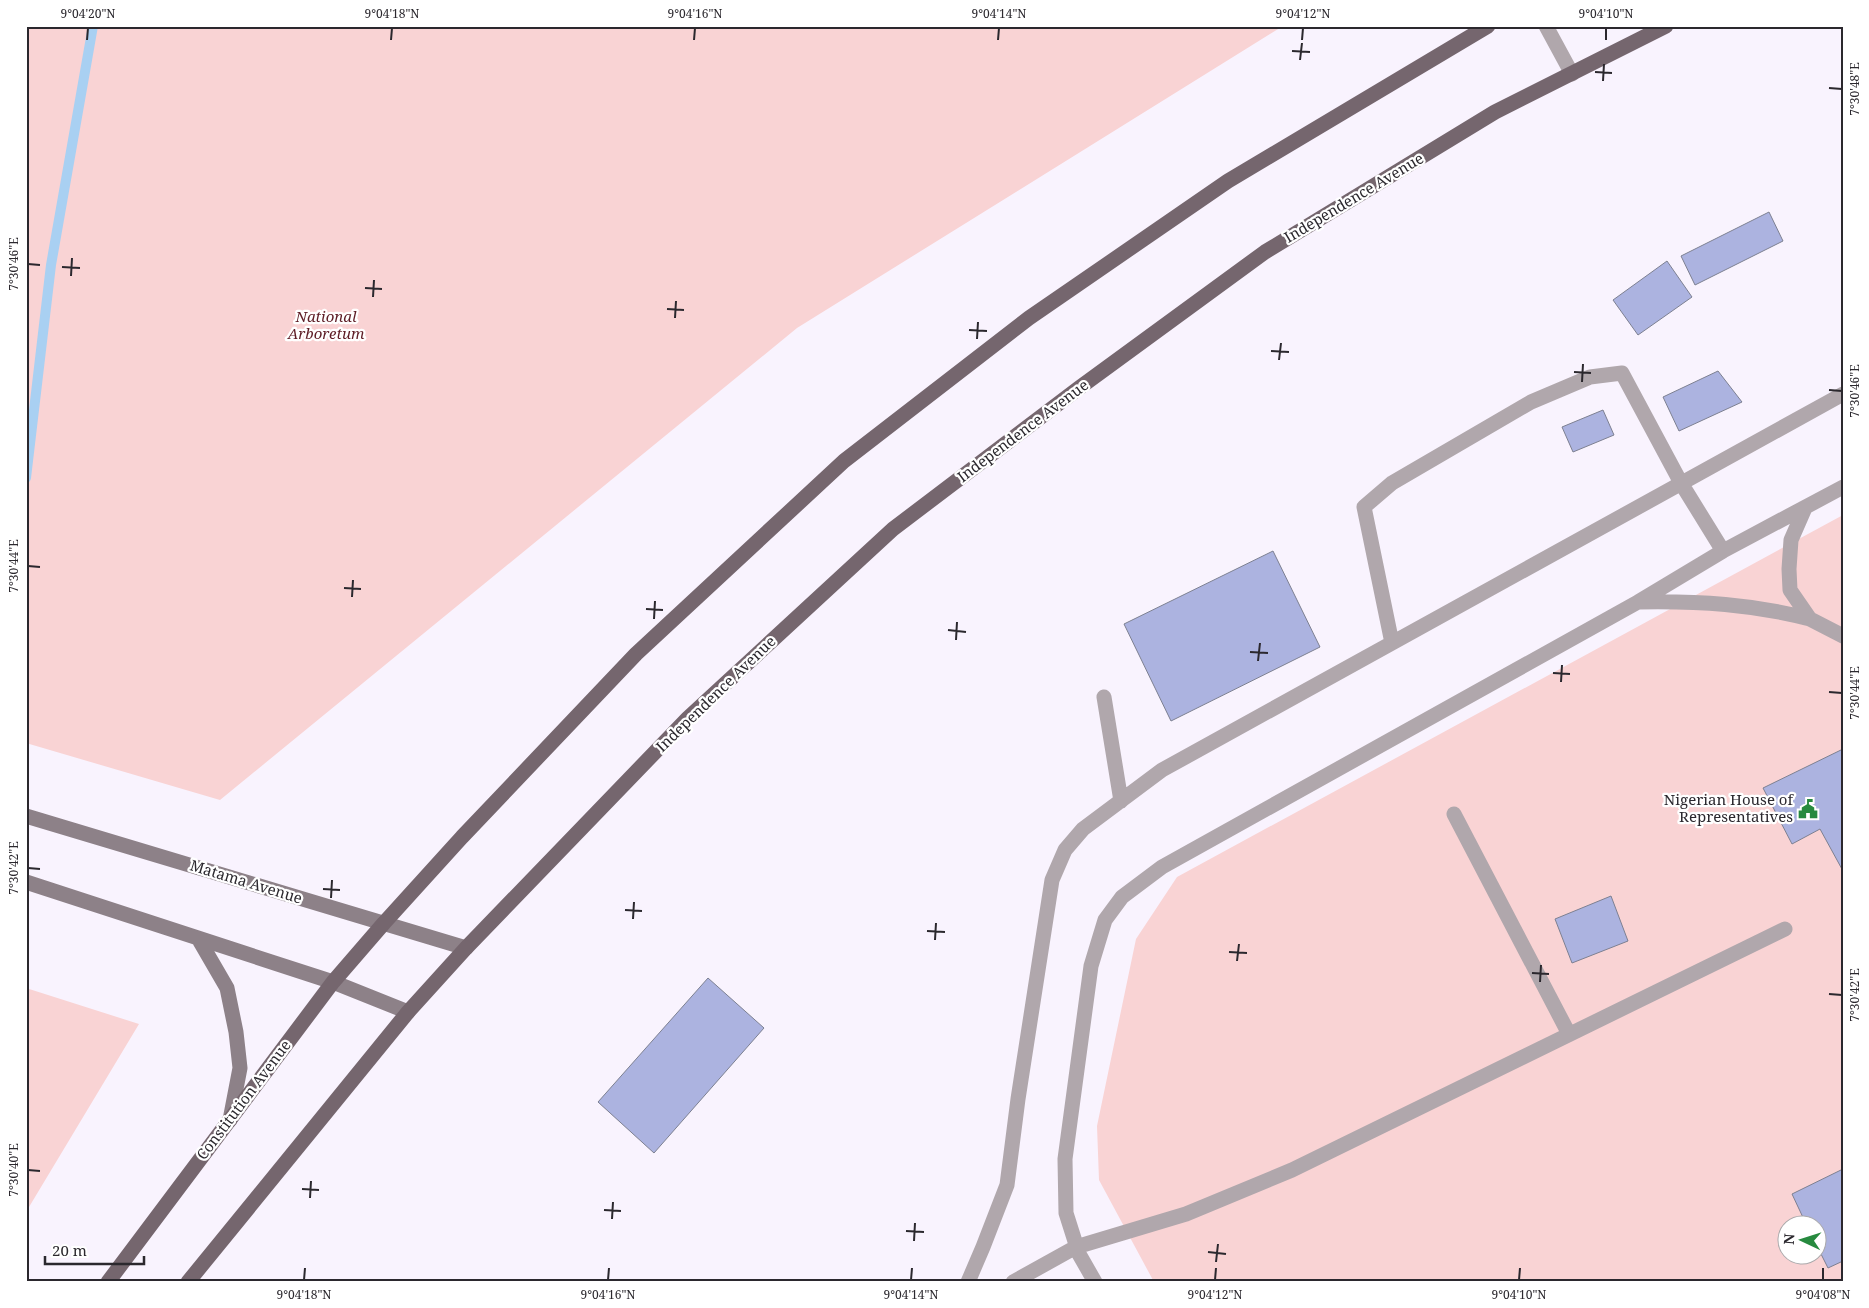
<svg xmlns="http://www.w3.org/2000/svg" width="1869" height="1308" viewBox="0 0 1869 1308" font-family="'Noto Serif',serif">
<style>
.green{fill:#f9d3d4;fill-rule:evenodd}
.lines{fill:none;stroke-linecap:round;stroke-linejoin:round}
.stream{stroke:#a9d0f2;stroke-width:10}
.building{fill:#acb3e0;stroke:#7d8091}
.lane{stroke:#b0a7ac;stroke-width:15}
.street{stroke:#b0a7ac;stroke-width:15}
.secondary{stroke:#8d8188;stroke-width:15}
.primary{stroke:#75666e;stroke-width:15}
.ticks{fill:none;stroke:#2b282e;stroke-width:2}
.labels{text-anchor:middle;stroke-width:4.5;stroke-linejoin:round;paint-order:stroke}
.street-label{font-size:15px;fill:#2b282e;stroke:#fff}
.park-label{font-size:15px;font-style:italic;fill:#5e1d26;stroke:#fff}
.poi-label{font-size:15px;fill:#2b282e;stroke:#fff;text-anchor:end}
.neatline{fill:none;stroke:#2b282e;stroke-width:2}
.ticks-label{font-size:12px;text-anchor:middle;fill:#2b282e}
</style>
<rect width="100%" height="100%" fill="#f9f3fe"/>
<path class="green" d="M26,26H1283L797,328L220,800L26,743Z
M1843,515V1282H1154L1099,1180L1097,1126L1136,939L1177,877ZM1786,1226H1816V1256H1786Z
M26,988L139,1024L26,1212Z"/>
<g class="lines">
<path class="stream" d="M26,478L51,265L93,26"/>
</g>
<path class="building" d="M1769,212L1783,241L1695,285L1681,256Z
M1667,261L1692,297L1638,335L1613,300Z
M1718,371L1742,402L1679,431L1663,397Z
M1603,410L1614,435L1573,452L1562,427Z
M1273,551L1320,647L1171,721L1124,624Z
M1843,749V871L1820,829L1792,844L1763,788Z
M1611,896L1628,941L1572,963L1555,919Z
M708,978L764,1028L654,1153L598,1102Z
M1843,1169V1261L1828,1268L1816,1244V1226H1807L1792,1194Z"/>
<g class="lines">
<path class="lane" d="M1805,508L1791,540L1789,569L1790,590L1810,619L1843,636
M1639,602C1699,601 1752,604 1810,619
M1392,643L1364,507L1392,483L1531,402L1590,377L1622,373L1681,483L1723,551
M1104,697L1121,801
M1454,814L1569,1034
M968,1282L983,1247L1007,1185L1018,1099L1052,880L1065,850L1083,829L1162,770L1843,394
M1013,1282L1076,1247L1186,1214L1292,1170L1785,929
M1095,1282L1079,1254L1066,1213L1065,1159L1091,966L1105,920L1122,897L1162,867L1638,602L1723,551L1843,487"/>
<path class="street" d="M1546,26L1572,74"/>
<path class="secondary" d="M26,816L466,948
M26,882L333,982L408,1012
M198,938L227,988L236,1032L240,1068L230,1120"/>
<path class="primary" d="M108,1282L333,982L384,923L462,837L636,654L844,461L1029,318L1228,181L1488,26
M188,1282L408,1012L466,948L688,718L893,529L1079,388L1265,252L1495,112L1666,26"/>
</g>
<path class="ticks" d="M87,40L88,28M391,40L392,28M694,40L695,28M998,40L999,28M1302,40L1303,28M1606,40V28M1292,51L1310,52M1300,60L1302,43M1595,72L1612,73M1603,81L1604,64M1829,88L1842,89M28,264L40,265M62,267L80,268M71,276L72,258M365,288L382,289M373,297L374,280M667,309L684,310M675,318L676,301M969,330L987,331M977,339L978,322M1271,351L1289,352M1279,360L1281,343M1574,372L1591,373M1582,382L1583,364M1829,390L1842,391M28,566L40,567M344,588L361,589M352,597L353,580M646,609L663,610M654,619L655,601M948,630L966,632M956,640L957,622M1250,652L1268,653M1258,661L1260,643M1553,673L1570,674M1561,682L1562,665M1829,692L1842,693M28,868L40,869M323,889L340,890M331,898L332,880M625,910L642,911M633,919L634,902M927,931L945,932M935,940L936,923M1229,952L1247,953M1237,961L1239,944M1532,973L1549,974M1540,982L1541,965M1829,994L1842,995M28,1170L40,1171M302,1189L319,1190M310,1198L311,1181M604,1210L621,1211M612,1219L613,1202M906,1231L924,1232M914,1241L915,1223M1208,1252L1226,1254M1216,1262L1218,1244M304,1280L305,1268M608,1280L609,1268M911,1280L912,1268M1215,1280L1216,1268M1519,1280L1520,1268M1823,1280V1268"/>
<defs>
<symbol id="civic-bare" viewBox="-9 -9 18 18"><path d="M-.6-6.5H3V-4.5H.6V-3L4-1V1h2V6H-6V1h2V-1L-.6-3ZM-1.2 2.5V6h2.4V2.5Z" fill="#278a3f" stroke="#fff" stroke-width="2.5" paint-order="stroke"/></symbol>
</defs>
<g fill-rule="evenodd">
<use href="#civic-bare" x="1794" y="795" width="28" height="28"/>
</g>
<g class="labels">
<g class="street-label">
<text transform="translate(1354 198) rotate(-31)" y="5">Independence Avenue</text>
<text transform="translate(1023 431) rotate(-37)" y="5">Independence Avenue</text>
<text transform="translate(716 694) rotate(-44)" y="5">Independence Avenue</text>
<text transform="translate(246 882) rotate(17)" y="5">Matama Avenue</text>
<text transform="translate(244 1100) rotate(-53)" y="5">Constitution Avenue</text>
</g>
<g class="park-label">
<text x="326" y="322">National<tspan x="326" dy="17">Arboretum</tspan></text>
</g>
<g class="poi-label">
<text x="1793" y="805">Nigerian House of<tspan x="1793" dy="17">Representatives</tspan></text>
</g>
</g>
<rect width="1869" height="1308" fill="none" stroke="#ffffff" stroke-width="55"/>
<g transform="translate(1802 1240) rotate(274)"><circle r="24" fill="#ffffff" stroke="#aaa9ab"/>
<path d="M0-4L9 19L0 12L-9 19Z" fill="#278a3f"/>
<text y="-8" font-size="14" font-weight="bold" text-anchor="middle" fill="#2b282e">N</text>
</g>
<path d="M45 1256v8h99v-8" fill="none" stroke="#2b282e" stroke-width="2.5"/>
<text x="52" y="1256" font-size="15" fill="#2b282e" stroke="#ffffff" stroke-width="4" paint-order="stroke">20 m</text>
<rect x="28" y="28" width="1814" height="1252" class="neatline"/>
<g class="ticks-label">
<text x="88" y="18">9°04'20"N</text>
<text x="392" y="18">9°04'18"N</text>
<text x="695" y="18">9°04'16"N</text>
<text x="999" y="18">9°04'14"N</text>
<text x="1303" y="18">9°04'12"N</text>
<text x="1606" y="18">9°04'10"N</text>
<text transform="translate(1855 89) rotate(-90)" y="4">7°30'48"E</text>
<text transform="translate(14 264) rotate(-90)" y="4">7°30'46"E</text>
<text transform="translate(1855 391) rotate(-90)" y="4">7°30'46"E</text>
<text transform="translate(14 566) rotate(-90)" y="4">7°30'44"E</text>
<text transform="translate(1855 693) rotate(-90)" y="4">7°30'44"E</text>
<text transform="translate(14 868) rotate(-90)" y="4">7°30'42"E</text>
<text transform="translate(1855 995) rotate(-90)" y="4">7°30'42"E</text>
<text transform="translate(14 1170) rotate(-90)" y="4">7°30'40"E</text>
<text x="304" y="1299">9°04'18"N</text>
<text x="608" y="1299">9°04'16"N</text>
<text x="911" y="1299">9°04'14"N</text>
<text x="1215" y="1299">9°04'12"N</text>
<text x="1519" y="1299">9°04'10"N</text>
<text x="1823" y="1299">9°04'08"N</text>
</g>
</svg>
